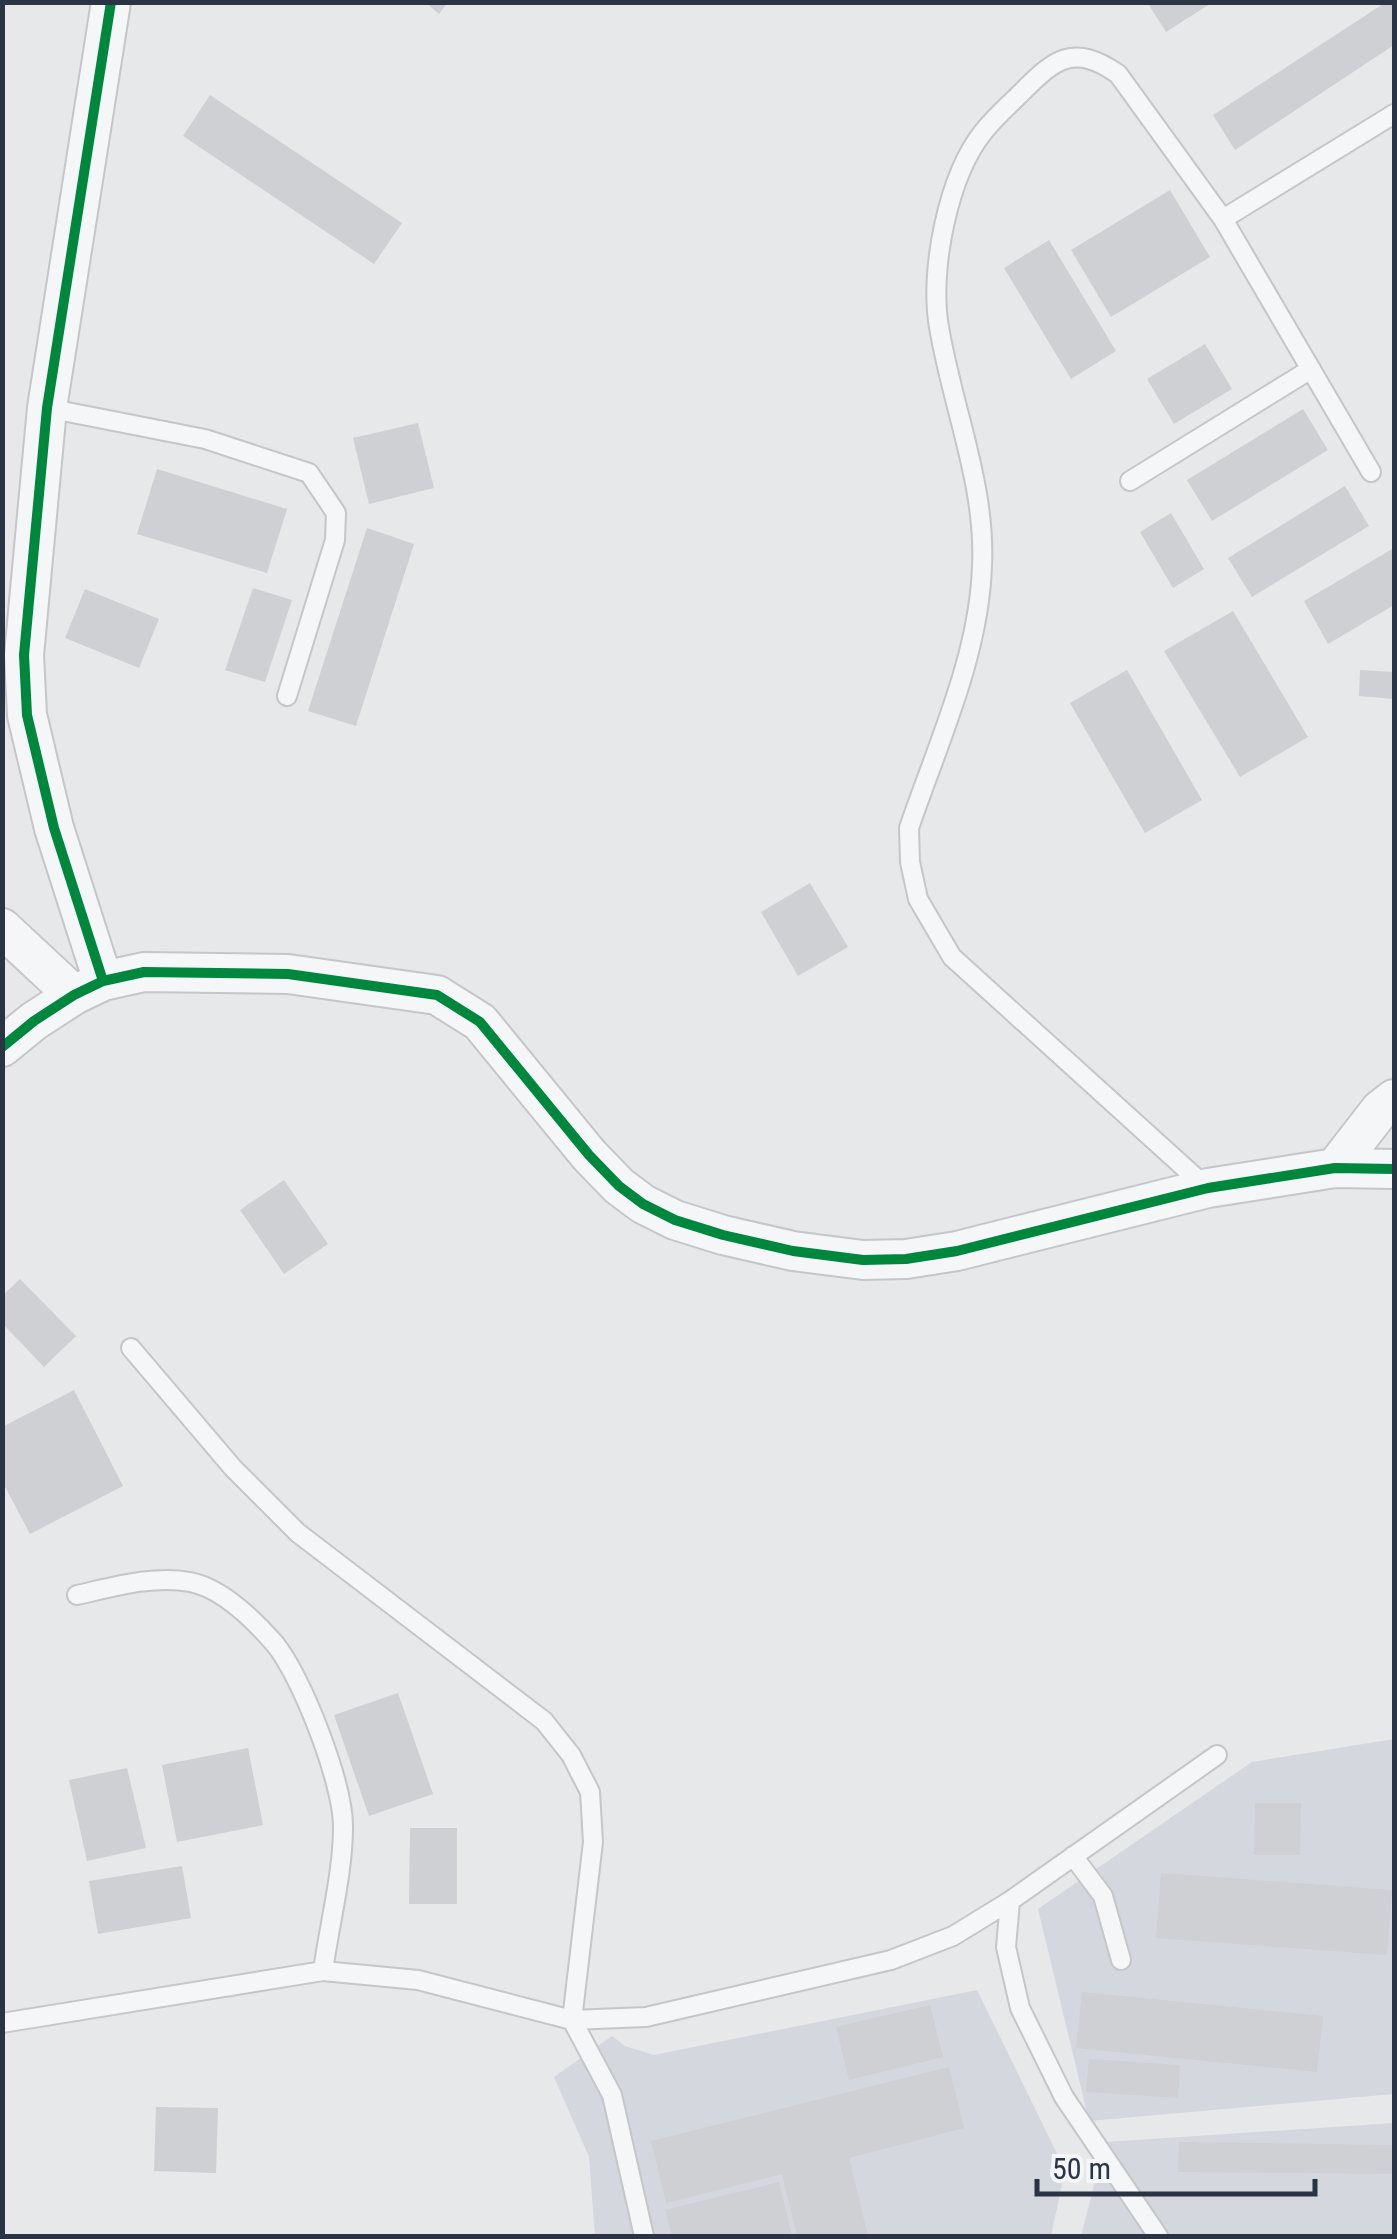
<svg xmlns="http://www.w3.org/2000/svg" width="1397" height="2239" viewBox="0 0 1397 2239" font-family="'Roboto Condensed',sans-serif">
<style>
.built{fill:#d4d7dd}
.building{fill:#ced0d3}
.lines{fill:none;stroke-linecap:round;stroke-linejoin:round}
.lane-casing{stroke:#c4c6c8;stroke-width:22}
.street-casing{stroke:#c4c6c8;stroke-width:42}
.lane{stroke:#f5f6f7;stroke-width:18}
.street{stroke:#f5f6f7;stroke-width:38}
.cycleway-casing{stroke:#f4f6f9;stroke-width:16}
.cycleway{stroke:#00873e;stroke-width:10}
</style>
<rect width="100%" height="100%" fill="#e6e8ea"/>
<path class="built" d="M1394,1739V2094L1089,2121L1038,1909L1252,1762Z
M977,1990L1065,2170L1051,2236H595L589,2157L554,2077L612,2036L625,2046L654,2055Z
M1394,2123V2236H1081L1105,2142Z"/>
<path class="building" d="M425,2H448L439,14Z
M1147,2H1213L1166,32Z
M1386,2H1394V45L1235,150L1213,115Z
M210,95L402,223L374,264L183,136Z
M1170,190L1210,257L1111,317L1071,250Z
M1049,240L1116,351L1071,379L1004,268Z
M1205,344L1232,389L1174,424L1147,379Z
M1303,409L1328,450L1212,521L1187,480Z
M418,423L434,488L369,504L353,438Z
M157,469L287,509L267,573L137,534Z
M1345,486L1369,526L1252,597L1228,558Z
M1171,513L1204,569L1173,588L1140,532Z
M367,528L414,544L356,726L308,711Z
M1394,548V605L1328,644L1304,601Z
M253,588L292,600L265,682L225,670Z
M85,589L159,619L139,668L65,638Z
M1233,611L1308,737L1240,777L1164,651Z
M1127,670L1202,800L1145,833L1070,703Z
M1360,670L1394,672V699L1359,696Z
M810,883L848,947L798,976L761,912Z
M284,1180L328,1244L284,1274L240,1210Z
M20,1279L76,1336L44,1367L2,1323V1296Z
M74,1390L123,1486L30,1534L2,1481V1427Z
M398,1693L433,1794L369,1816L334,1715Z
M248,1748L263,1825L177,1842L162,1765Z
M127,1768L146,1848L87,1861L69,1780Z
M1255,1803H1301L1300,1855H1254Z
M410,1828H457V1904H409Z
M182,1866L191,1918L98,1934L89,1881Z
M1161,1873L1392,1890L1387,1955L1156,1938Z
M1082,1992L1323,2016L1317,2072L1076,2048Z
M930,2005L943,2057L849,2080L836,2027Z
M1089,2059L1180,2065L1178,2098L1086,2092Z
M949,2067L964,2128L849,2158L868,2236H797L782,2174L666,2203L651,2141Z
M156,2107L218,2108L216,2173L154,2171Z
M1179,2142L1394,2145V2174L1178,2172Z
M779,2182L792,2236H672L665,2210Z"/>
<g class="lines">
<defs>
<path id="lane" d="M1223,219L1394,114
M47,408L205,439L309,473L336,513L335,540L287,696
M1130,481L1311,369
M1207,1188L952,957L918,899L910,862L909,828C938,743 979,656 982,566C986,485 952,406 939,327C929,271 948,175 984,131C995,117 1009,105 1021,93C1055,59 1073,43 1118,74L1223,219L1371,472
M131,1348L233,1468L298,1533L544,1721L571,1755L590,1792L593,1842L572,2020L612,2095L644,2236
M77,1595C113,1587 153,1575 190,1582C222,1588 254,1620 275,1644C302,1677 344,1785 343,1828C343,1872 329,1927 323,1971
M1073,1856L1103,1896L1121,1960
M1010,1901L1006,1947L1020,2008L1064,2097L1158,2236
M2,2023L323,1971L418,1980L572,2020L646,2017L891,1960L953,1936L1010,1901L1217,1755"/>
<path id="street" d="M2,928L74,995
M103,981L54,828L27,715L24,655L47,408L111,2
M2,1047L34,1021L74,995L103,981L144,972L288,974L437,995L480,1022L589,1155L619,1186L643,1204L675,1220L723,1235L793,1251L863,1260L906,1259L957,1251L1208,1188L1335,1168L1394,1169
M1335,1168L1380,1110L1394,1099"/>
</defs>
<use href="#lane" class="lane-casing"/>
<use href="#street" class="street-casing"/>
<use href="#lane" class="lane"/>
<use href="#street" class="street"/>
<defs>
<path id="cycleway" d="M103,981L54,828L27,715L24,655L47,408L111,2
M2,1047L34,1021L74,995L103,981L144,972L288,974L437,995L480,1022L589,1155L619,1186L643,1204L675,1220L723,1235L793,1251L863,1260L906,1259L957,1251L1208,1188L1335,1168L1394,1169"/>
</defs>
<use href="#cycleway" class="cycleway-casing"/>
<use href="#cycleway" class="cycleway"/>
</g>
<rect width="1397" height="2239" fill="none" stroke="#2b3445" stroke-width="10"/>
<path d="M1037 2179v15h278v-15" fill="none" stroke="#2b3445" stroke-width="5"/>
<text x="1052" y="2179" font-size="30" fill="#2b3445" stroke="#f4f6f9" stroke-width="8" paint-order="stroke">50 m</text>
</svg>
